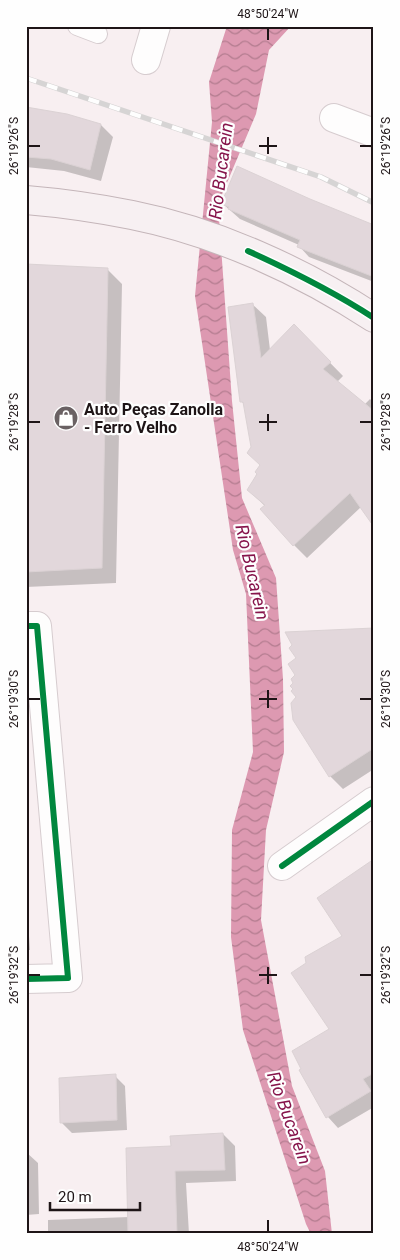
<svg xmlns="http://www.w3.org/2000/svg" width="400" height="1260" viewBox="0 0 400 1260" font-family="Roboto,sans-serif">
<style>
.water{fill:url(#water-waves)}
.shadow{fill:#0003}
.building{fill:#e2d7db;stroke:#dbd2d4}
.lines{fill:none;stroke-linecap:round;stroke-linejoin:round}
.service-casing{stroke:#d6cccf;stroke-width:20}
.minor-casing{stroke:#d6cccf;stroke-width:30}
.primary-casing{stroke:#c4b5b9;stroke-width:30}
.service{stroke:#fefdfd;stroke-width:18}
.minor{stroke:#fefdfd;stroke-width:28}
.primary{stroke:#f7f0f2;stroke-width:28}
.rail-casing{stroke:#d6d4d4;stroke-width:5.5}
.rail{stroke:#fefefe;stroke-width:4;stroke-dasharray:11;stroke-linecap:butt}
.cycleway-casing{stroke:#fefefe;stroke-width:9}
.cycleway{stroke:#00873e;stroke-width:6}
.ticks{fill:none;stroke:#1e1517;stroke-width:2}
.labels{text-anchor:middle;stroke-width:4.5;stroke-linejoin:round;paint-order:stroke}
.poi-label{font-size:16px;font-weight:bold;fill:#1e1517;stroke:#fefefe;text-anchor:start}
.water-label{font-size:18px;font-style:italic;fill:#86144b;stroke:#fefefe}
.neatline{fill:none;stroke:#1e1517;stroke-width:2}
.ticks-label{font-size:12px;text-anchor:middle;fill:#1e1517}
</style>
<defs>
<pattern id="water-waves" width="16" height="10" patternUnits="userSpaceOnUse" patternTransform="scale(1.25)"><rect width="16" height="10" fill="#dd99b1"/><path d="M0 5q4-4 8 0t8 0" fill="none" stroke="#b37c8f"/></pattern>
</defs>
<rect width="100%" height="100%" fill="#f8eff1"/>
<path class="water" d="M227,26H291L269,50L256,114L218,204L232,401L242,498L276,578L283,679L284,752L266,830L261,920L292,1086L325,1171L332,1234H311L306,1224L243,1030L231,937L232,830L253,752L246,594L233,550L195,296L212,122L209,82Z"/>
<path class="shadow" d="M26,108L101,125L113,137L101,181L64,171L26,167Z
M223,204L374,226V282L309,257L299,246V245L240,219Z
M26,265L107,269L122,284L116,583L26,587Z
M252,304L266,317L270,350L294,326L343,376L337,382L364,405L370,399L374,403V523L361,507L307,558L294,545L265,506L248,490L261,466L253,447L244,404L242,402Z
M374,630V769L343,789L330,776Z
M374,860V1107L338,1128L328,1117L330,1029L344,936Z
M26,894L30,950H26Z
M115,1076L125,1086L127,1130L72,1133L62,1123Z
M223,1134L235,1146L236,1181L186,1183L189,1234H48V1220L129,1217L172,1148Z
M26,1152L38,1163L39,1214L26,1215Z"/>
<path class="building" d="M26,107L67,114L101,124L90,170L51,159L26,157Z
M237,166L310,199L374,225V277L297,247L300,240L228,209L229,207L221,204Z
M26,264L108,268L102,568L26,572Z
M253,303L261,358L294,324L331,362L323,369L374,411V527L350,493L293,546L260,509L265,505L247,490L257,474L255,472L260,465L247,453L251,447L243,402H240L228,307Z
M374,628V748L329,777L293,720L291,703L296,697L291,691L293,689L290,686L293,683L291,679L295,675L288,664L296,658L289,648L292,645L285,632Z
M374,859V1073L363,1079L371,1091L326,1118L299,1070L301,1069L292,1051L329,1029L291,973L306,963L305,957L342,936L317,898Z
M116,1074L117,1120L60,1123L59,1078Z
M223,1133L225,1170L175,1171L177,1234H128L126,1148L171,1146L170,1136Z"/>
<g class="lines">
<defs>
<path id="service" d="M77,26L98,34"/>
<path id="minor" d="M146,60L156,26
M334,118L374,133
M26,626H37L68,978L26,979
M282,866L374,801"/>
<path id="primary" d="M26,200C62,203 97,208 132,215C217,232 302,271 374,318"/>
</defs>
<use href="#service" class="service-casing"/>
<use href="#minor" class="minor-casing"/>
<use href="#primary" class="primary-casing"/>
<use href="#service" class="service"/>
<use href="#minor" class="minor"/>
<use href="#primary" class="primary"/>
<defs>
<path id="rail" d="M26,78L321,177L374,203"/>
</defs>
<use href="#rail" class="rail-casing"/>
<use href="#rail" class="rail"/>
<defs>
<path id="cycleway" d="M248,251C292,271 334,292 374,318
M26,626H37L68,978L26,979
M282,866L374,801"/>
</defs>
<use href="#cycleway" class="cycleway-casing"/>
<use href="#cycleway" class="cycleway"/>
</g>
<path class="ticks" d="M268,28V40M268,137V154M28,146H40M259,146H277M360,146H372M268,414V431M28,422H40M259,422H277M360,422H372M268,690V708M28,699H40M259,699H277M360,699H372M268,967V984M28,975H40M259,975H277M360,975H372M268,1220V1232"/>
<defs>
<symbol id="shop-disc" viewBox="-11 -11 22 22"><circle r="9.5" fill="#6a6163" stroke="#fefefe"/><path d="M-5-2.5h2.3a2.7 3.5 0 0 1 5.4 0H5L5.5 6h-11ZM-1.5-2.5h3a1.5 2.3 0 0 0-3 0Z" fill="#fff"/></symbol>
</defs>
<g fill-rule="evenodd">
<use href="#shop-disc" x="52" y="404" width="28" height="28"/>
</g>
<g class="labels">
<g class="poi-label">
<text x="84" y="415">Auto Peças Zanolla<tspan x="84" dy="18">- Ferro Velho</tspan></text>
</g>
<g class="water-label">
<text transform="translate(221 171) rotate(-83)" y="6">Rio Bucarein</text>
<text transform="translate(252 572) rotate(77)" y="6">Rio Bucarein</text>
<text transform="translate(289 1118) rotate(70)" y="6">Rio Bucarein</text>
</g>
</g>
<rect width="400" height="1260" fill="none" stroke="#fefefe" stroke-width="55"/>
<path d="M50 1202v8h90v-8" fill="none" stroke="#1e1517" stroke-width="2.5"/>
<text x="58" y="1202" font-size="15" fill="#1e1517" stroke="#fefefe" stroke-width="4" paint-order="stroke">20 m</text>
<rect x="28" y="28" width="344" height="1204" class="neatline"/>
<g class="ticks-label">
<text x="268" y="18">48°50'24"W</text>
<text transform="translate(14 146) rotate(-90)" y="4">26°19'26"S</text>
<text transform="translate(386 146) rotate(-90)" y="4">26°19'26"S</text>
<text transform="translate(14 422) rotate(-90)" y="4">26°19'28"S</text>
<text transform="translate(386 422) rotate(-90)" y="4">26°19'28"S</text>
<text transform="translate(14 699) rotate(-90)" y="4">26°19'30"S</text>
<text transform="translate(386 699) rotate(-90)" y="4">26°19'30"S</text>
<text transform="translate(14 975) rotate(-90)" y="4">26°19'32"S</text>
<text transform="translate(386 975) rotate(-90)" y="4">26°19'32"S</text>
<text x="268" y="1251">48°50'24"W</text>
</g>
</svg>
